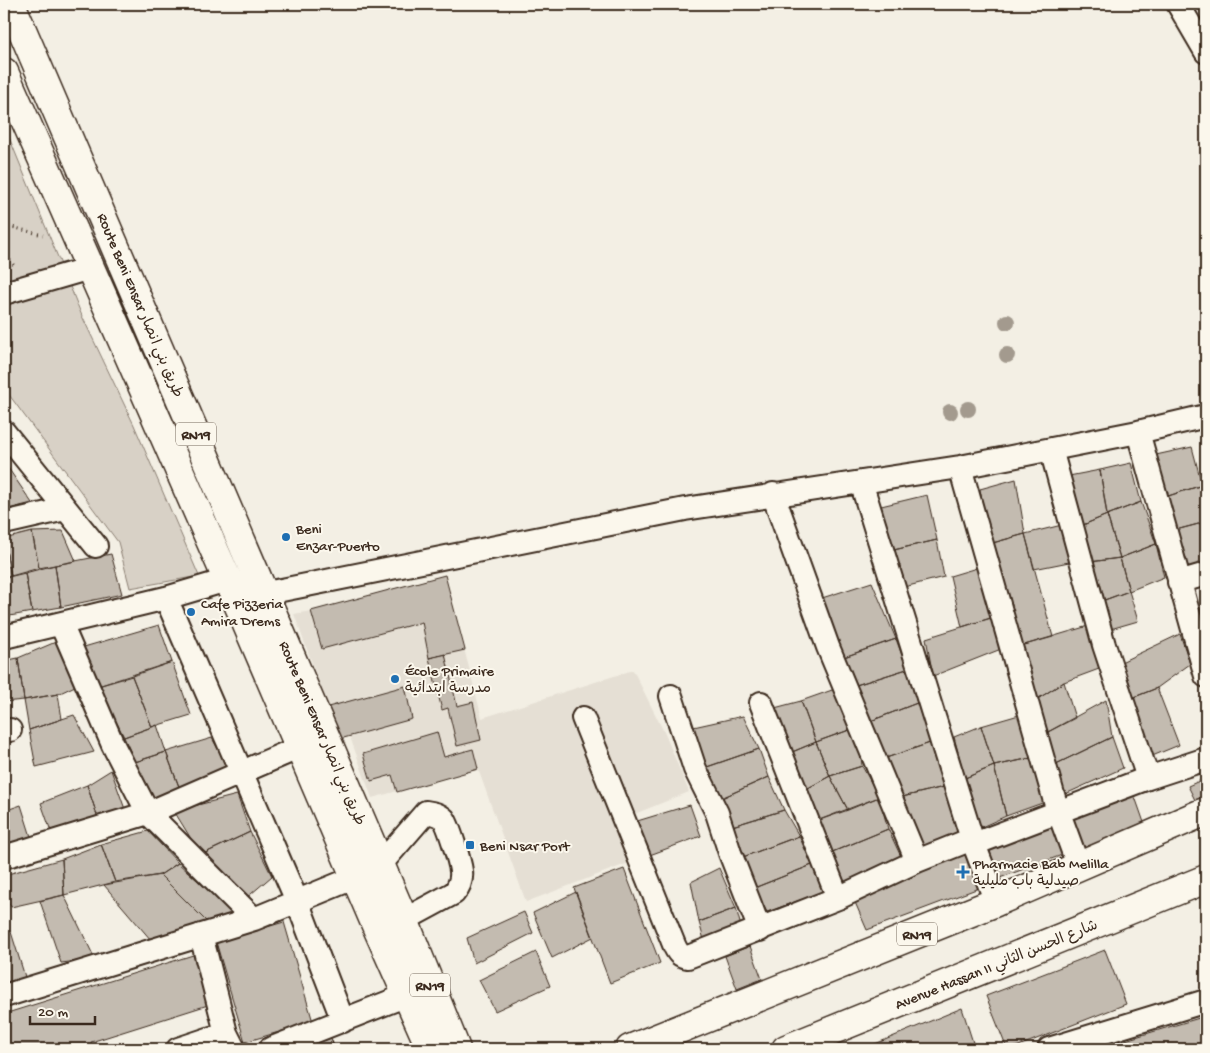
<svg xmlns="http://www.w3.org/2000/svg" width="1210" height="1053" viewBox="0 0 1210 1053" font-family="'Gochi Hand','Playpen Sans Arabic',sans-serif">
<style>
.built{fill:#e5dfd4}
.green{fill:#d8d1c6;stroke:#8a7e72}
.building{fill:#c3bbb0;stroke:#3b2a1e}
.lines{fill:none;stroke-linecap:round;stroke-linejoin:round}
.minor-casing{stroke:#3b2a1e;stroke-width:26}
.major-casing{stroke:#3b2a1e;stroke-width:31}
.highway-casing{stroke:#3b2a1e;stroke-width:31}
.path{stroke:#3b2a1e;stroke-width:3;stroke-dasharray:1 4;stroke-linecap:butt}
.minor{stroke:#fbf7ec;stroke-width:22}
.major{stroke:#fbf7ec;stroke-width:28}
.highway{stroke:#fbf7ec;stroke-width:28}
.tree{fill:#a39a8e}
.poi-dot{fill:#1f6fb2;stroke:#fbf7ec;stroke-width:2}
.labels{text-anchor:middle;stroke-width:4;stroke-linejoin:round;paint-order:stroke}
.shield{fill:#fbf7ec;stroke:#75685c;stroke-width:1}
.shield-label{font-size:14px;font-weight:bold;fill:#3b2a1e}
.street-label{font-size:15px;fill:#3b2a1e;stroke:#fbf7ec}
.poi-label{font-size:15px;fill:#3b2a1e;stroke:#fbf7ec;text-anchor:start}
</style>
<rect width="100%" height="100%" fill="#f3efe4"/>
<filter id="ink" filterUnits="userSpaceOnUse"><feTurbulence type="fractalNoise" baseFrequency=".02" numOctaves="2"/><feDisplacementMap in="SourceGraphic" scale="10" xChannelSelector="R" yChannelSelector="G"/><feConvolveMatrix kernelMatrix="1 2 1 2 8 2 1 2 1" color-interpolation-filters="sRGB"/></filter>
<g filter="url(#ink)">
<path class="built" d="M445,575L482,718L633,670L665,734L689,792L632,815L647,856L526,902L478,769L372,798L350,737L340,739L294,614L311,611Z"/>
<path class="green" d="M4,125L82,316L134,425L199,576L130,588L118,542L4,388Z"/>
<path class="building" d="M1192,447L1202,485L1165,497L1156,455Z
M4,462L32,503L4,510Z
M1131,463L1141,502L1107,515L1100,470Z
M1100,470L1107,515L1083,525L1069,476Z
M1016,479L1025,534L989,544L980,489Z
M1206,484V522L1172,531L1165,497Z
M927,495L937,540L885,552L877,507Z
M1141,502L1156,544L1120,558L1107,515Z
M1107,515L1120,558L1090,562L1083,525Z
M1206,522V564L1183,570L1172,531Z
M1062,525L1069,562L1034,569L1025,534Z
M63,531L76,561L39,568L32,532Z
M32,532L39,568L11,576L4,539Z
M1025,534L1053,637L1021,646L989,544Z
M937,540L944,577L900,588L885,552Z
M4,541L11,576L4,578Z
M1156,544L1164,577L1129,591L1120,558Z
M111,554L122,594L61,607L55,565Z
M1120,558L1129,591L1099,602L1090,562Z
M55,565L61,607L32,612L25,573Z
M980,567L994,617L962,627L950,576Z
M25,573L32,612L4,617V578Z
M445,575L465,650L429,658L422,622L322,649L311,611Z
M872,582L896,639L844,657L822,598Z
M1129,591L1138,621L1107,630L1099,602Z
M994,617L1001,649L933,676L926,638Z
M159,625L172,662L98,686L84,647Z
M1088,626L1099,669L1064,682L1036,700L1021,646Z
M1180,634L1190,664L1157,688L1127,700L1119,663Z
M896,639L907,669L856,685L844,657Z
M58,641L75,686L58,694L24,700L18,658Z
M445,654L457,706L473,702L481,740L457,746L448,708L442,710L429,658Z
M18,658L24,700L4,702V661Z
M172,662L191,715L152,727L132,676Z
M907,669L917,703L868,722L856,685Z
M132,676L152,727L124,737L98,686Z
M1064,682L1075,718L1046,733L1036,700Z
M405,686L412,719L340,739L328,707Z
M1157,688L1179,745L1145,759L1127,700Z
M835,689L852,729L816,742L801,701Z
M58,694L62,719L29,730L24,700Z
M1106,700L1112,737L1054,765L1046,733Z
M801,701L816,742L785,755L767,710Z
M917,703L930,743L883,759L868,722Z
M74,715L94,752L36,767L29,730Z
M1019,715L1031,758L994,766L981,726Z
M743,716L759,749L704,768L689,728Z
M157,725L166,752L135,762L124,737Z
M981,726L994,766L965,778L954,737Z
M852,729L861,754L862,766L830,776L816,742Z
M437,732L444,757L473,749L478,769L397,792L392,775L371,781L363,754Z
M1112,737L1123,768L1061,796L1054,765Z
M212,738L230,771L181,792L166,752Z
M816,742L830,776L799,793L785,755Z
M930,743L944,787L898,798L883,759Z
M759,749L769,777L717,800L704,768Z
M166,752L181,792L149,804L135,762Z
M1031,758L1045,802L1006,816L994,766Z
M862,766L879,797L848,810L830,776Z
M994,766L1006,816L977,829L965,778Z
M111,770L126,812L98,818L87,785Z
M830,776L848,810L814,822L799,793Z
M769,777L784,810L729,827L717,800Z
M1206,778V822L1188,786Z
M87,785L98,818L53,837L41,803Z
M944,787L961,836L921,850L898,798Z
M1134,794L1147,831L1078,856L1064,819Z
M237,795L250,832L201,855L174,811Z
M879,797L888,829L825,855L814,822Z
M21,805L33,843L4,851V811Z
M690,805L701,836L647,856L634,822Z
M784,810L799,836L743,857L729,827Z
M1048,818L1062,855L997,879L983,842Z
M888,829L904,863L847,884L825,855Z
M148,831L178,863L160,875L115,882L101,844Z
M250,832L272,876L244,900L201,855Z
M799,836L812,865L754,888L743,857Z
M101,844L115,882L64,895L62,859Z
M968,852L979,888L867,930L854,900Z
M62,859L64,895L11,907L4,893V875Z
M178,863L234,913L208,923L160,875Z
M812,865L825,891L767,912L754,888Z
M719,868L736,908L699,922L691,882Z
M624,869L660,963L610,983L574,888Z
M160,875L208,923L151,940L104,885Z
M576,892L593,937L552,958L533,913Z
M64,895L95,959L61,963L40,901Z
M736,908L743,934L706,947L699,922Z
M524,912L533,933L474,963L467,938Z
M284,922L313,1022L245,1042L216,942Z
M11,932L26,980L4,987V935Z
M750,946L762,979L737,989L725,956Z
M1105,950L1126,1004L1011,1049H1007L986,996Z
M536,952L550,986L495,1011L479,980Z
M193,955L208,1005L91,1042L93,1049H4V1014Z
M962,1008L975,1049H863Z
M1206,1016V1049H1095Z
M331,1038L335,1049H301Z"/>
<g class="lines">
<defs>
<path id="minor" d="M1178,4L1206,52
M4,293L90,268
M4,432L96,546
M1138,432L1206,676
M1051,449L1104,645L1148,778
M960,467L1056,805L1078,865
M861,482L972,839L996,902
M773,494L828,647L917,861
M4,523L65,509
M1179,582L1206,574
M247,597L685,509L960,467L1138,432L1206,416
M166,598L297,901L343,1021
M61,624L113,745L148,813L254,919
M4,637L166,598L227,580
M671,696L695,769L717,813L730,853L760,930
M761,703L838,898
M583,718L675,947C678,953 680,956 688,957L838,898L917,861L972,839
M4,731L10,730
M974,844L1148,778L1206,759
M4,857L148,813L300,747
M380,865L426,812C433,813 439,814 444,819C449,826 460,862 461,871C462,879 459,887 454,893L404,920
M201,935L226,1033L234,1049
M4,996L254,919L356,877
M178,1049L226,1033
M270,1049L407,995
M1049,1049L1206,1001"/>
<path id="major" d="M630,1049L996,902L1202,813
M786,1049L1206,879"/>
<path id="highway" d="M11,4L404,920L456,1049
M4,72L236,599L378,930L431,1049"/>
</defs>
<use href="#minor" class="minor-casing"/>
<use href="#major" class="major-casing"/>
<use href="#highway" class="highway-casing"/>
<path class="path" d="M4,225L43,235
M4,252L15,267"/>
<use href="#minor" class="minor"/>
<use href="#major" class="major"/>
<use href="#highway" class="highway"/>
</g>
<g class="tree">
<circle cx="1007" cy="322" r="8"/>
<circle cx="1007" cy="355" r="8"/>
<circle cx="968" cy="409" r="8"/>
<circle cx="950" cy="412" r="8"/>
</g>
</g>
<g class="poi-dot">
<circle cx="286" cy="537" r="5"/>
<circle cx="191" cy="612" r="5"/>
<circle cx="395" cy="679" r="5"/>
<rect x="465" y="840" width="10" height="10" rx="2.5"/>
<path d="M960.5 864.5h5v5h5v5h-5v5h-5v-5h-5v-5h5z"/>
</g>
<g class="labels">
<g class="shield">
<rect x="176" y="422.5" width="40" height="23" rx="4"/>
<rect x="897" y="922.5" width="40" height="23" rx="4"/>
<rect x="410" y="973.5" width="40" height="23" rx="4"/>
</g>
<g class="shield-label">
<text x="196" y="439">RN19</text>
<text x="917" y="939">RN19</text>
<text x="430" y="990">RN19</text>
</g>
<g class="street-label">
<text transform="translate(141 305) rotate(67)" y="5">Route Beni Ensar طريق بني انصار</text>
<text transform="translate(323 733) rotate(67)" y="5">Route Beni Ensar طريق بني انصار</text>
<text transform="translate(996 964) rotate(-22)" y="5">Avenue Hassan II شارع الحسن الثاني</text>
</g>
<g class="poi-label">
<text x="296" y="533">Beni<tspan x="296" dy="17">Enzar-Puerto</tspan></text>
<text x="201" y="608">Cafe Pizzeria<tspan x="201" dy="17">Amira Drems</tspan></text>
<text x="405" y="675">École Primaire<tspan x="405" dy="17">مدرسة ابتدائية</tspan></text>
<text x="480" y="850">Beni Nsar Port</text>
<text x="973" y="868">Pharmacie Bab Melilla<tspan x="973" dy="17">صيدلية باب مليلية</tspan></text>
</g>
</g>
<rect width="1210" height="1053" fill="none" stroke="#fbf7ec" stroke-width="20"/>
<rect x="10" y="10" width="1190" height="1033" fill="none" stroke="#3b2a1e" stroke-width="2" filter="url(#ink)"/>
<path d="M30 1016v8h65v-8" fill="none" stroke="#3b2a1e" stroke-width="2.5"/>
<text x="38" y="1016" font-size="15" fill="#3b2a1e" stroke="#fbf7ec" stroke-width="4" paint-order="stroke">20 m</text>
</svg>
